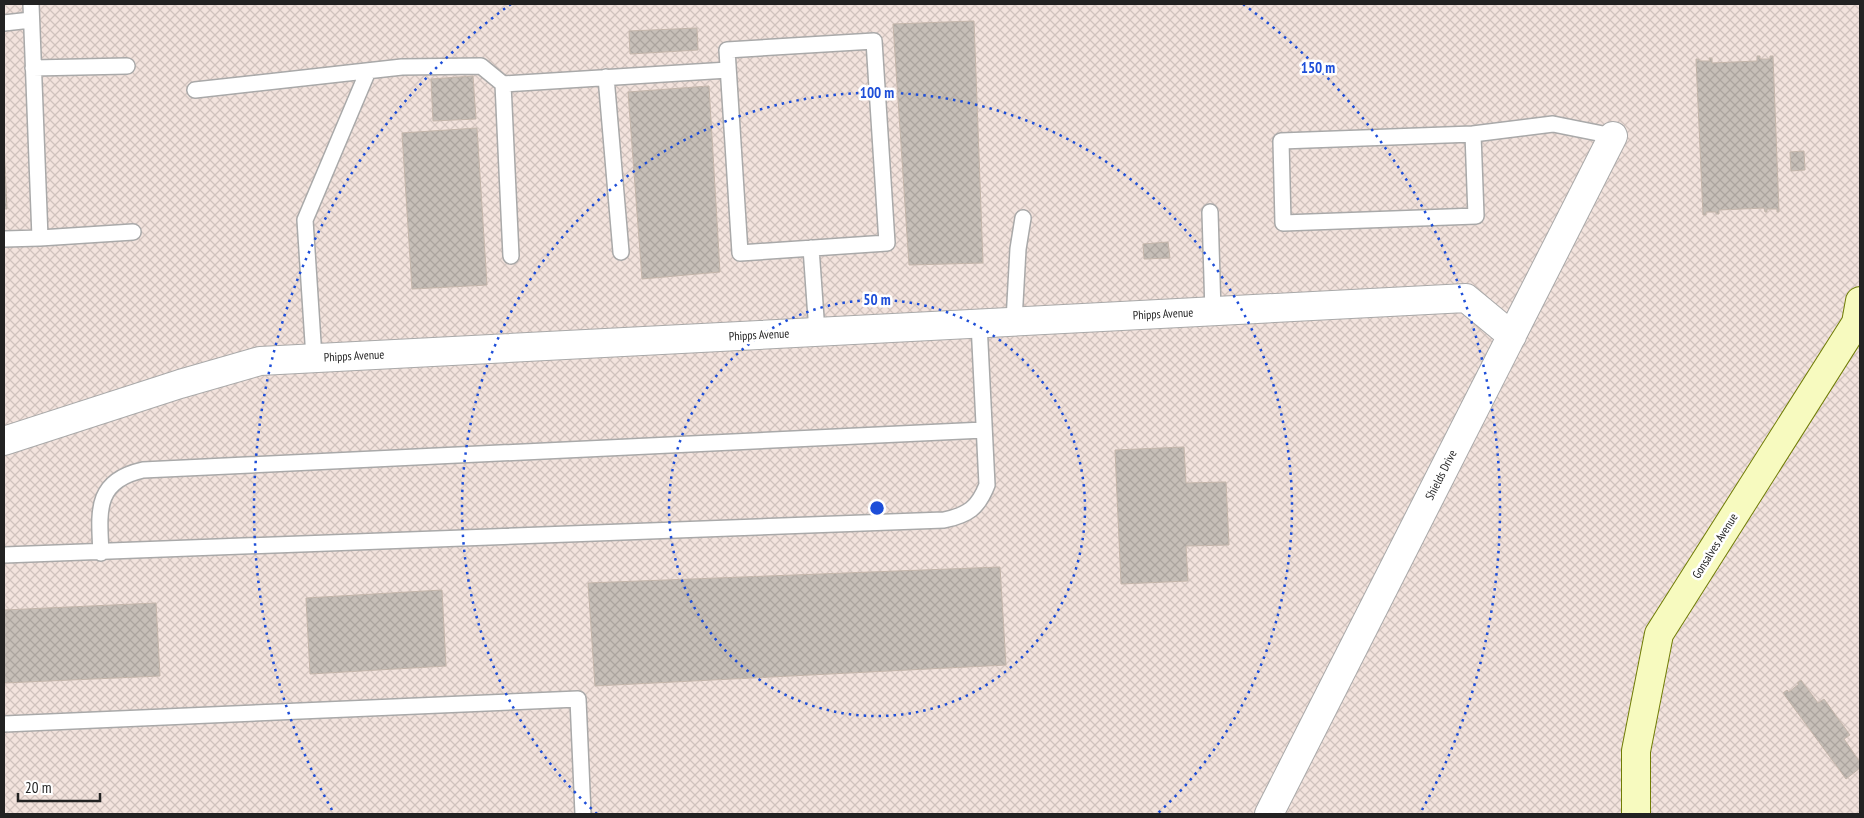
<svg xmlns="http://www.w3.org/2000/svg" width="1864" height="818" viewBox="0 0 1864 818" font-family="'PT Sans Narrow',sans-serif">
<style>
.military{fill:url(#military-cross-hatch)}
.building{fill:url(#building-cross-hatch);stroke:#c4b6ab}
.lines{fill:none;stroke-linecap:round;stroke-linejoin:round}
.lane-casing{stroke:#a9a9a9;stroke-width:18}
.street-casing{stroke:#a9a9a9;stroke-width:30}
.secondary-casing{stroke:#707d05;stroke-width:30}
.lane{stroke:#fff;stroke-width:15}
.street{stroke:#fff;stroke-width:28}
.secondary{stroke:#f7fabf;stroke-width:28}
.ring{fill:none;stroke:#1d4ed8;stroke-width:2.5;stroke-dasharray:2.5 5}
.labels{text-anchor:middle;stroke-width:5;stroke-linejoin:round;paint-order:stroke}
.street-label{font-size:12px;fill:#222;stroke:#fff}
.centre{fill:#1d4ed8;stroke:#fff;stroke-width:2.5}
.ring-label{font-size:15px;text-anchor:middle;font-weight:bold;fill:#1d4ed8;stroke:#fff;stroke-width:5;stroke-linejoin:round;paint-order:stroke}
</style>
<defs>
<pattern id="military-cross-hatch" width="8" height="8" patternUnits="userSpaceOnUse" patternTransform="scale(1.25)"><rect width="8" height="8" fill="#f3e3dd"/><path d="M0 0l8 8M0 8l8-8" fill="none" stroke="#d0c2bd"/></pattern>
<pattern id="building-cross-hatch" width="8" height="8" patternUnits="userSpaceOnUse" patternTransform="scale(1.25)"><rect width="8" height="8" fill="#c7bfb8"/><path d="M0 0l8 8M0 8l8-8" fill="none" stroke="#aba49e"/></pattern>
</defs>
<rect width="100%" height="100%" fill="#f2efe9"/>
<path class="military" d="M4,4H1860V814H4Z"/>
<path class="building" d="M974,21L983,263L909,265L893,24Z
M697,28L698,50L630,54L629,31Z
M1757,56H1760V59H1770V56H1773L1779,212H1777V209H1767V212H1765L1764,208L1719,210V214H1716V212H1706V215H1703L1696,59H1699L1700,61H1710L1709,58H1712V63L1757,61Z
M473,76L476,119L433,121L431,79Z
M709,86L720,272L642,279L628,92Z
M477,128L487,285L412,289L402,133Z
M4,144L7,209H4Z
M1804,151L1805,170L1791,171L1790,152Z
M1168,242L1170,258L1144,259L1143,244Z
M1184,447L1186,483L1226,482L1229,545L1186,546L1188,581L1121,584L1115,450Z
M1000,567L1006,665L595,686L588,583Z
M442,590L446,666L310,674L306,598Z
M156,603L160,676L4,683V610Z
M1801,680L1818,703L1824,699L1850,735L1844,739L1860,762V768L1846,779L1783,693L1787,690L1789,692L1799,684L1797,683Z"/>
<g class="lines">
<defs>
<path id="lane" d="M31,4L40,238
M4,23L31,20
M874,41L887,243L740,253L727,50Z
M33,68L127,66
M606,77L621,252
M503,84L511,256
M195,90L402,67L481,66L503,84L728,70
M1473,134L1476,216L1283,223L1281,141Z
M1473,134L1553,124L1613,136
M1210,212L1213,312
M4,239L40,238L133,232
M811,248L817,332
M1014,321L1018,249L1023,218
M314,358L305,220L368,71
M101,553C99,512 94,481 143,470L984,430
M4,555L944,520C968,515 978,508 987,485L979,323
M4,724L578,699L583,814"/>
<path id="street" d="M4,441L180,384L260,361L1466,298L1512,336
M1269,814L1613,136"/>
<path id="secondary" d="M1636,814V751L1659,634L1856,323L1860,301"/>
</defs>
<use href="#lane" class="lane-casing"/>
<use href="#street" class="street-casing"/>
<use href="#secondary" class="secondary-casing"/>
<use href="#lane" class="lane"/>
<use href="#street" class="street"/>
<use href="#secondary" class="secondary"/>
</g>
<g class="ring">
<circle cx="877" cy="508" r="208"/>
<path d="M597 814A415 415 0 1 1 1157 814"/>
<path d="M332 810A623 623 0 0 1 511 4M1243 4A623 623 0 0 1 1422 810"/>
</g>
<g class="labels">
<g class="street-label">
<text transform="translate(1163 314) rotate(-3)" y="4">Phipps Avenue</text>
<text transform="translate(759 335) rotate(-3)" y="4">Phipps Avenue</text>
<text transform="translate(354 356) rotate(-3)" y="4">Phipps Avenue</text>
<text transform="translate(1441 475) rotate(-63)" y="4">Shields Drive</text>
<text transform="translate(1715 546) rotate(-58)" y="4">Gonsalves Avenue</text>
</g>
</g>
<circle cx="877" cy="508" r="8" class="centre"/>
<g class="ring-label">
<text x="1318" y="73">150 m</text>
<text x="877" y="98">100 m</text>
<text x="877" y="305">50 m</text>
</g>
<rect width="1864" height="818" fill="none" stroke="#222222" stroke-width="10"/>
<path d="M18 793v8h82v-8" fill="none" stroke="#222222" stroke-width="2.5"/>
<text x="25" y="793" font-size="15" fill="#222222" stroke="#ffffff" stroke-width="4" paint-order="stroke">20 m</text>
</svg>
